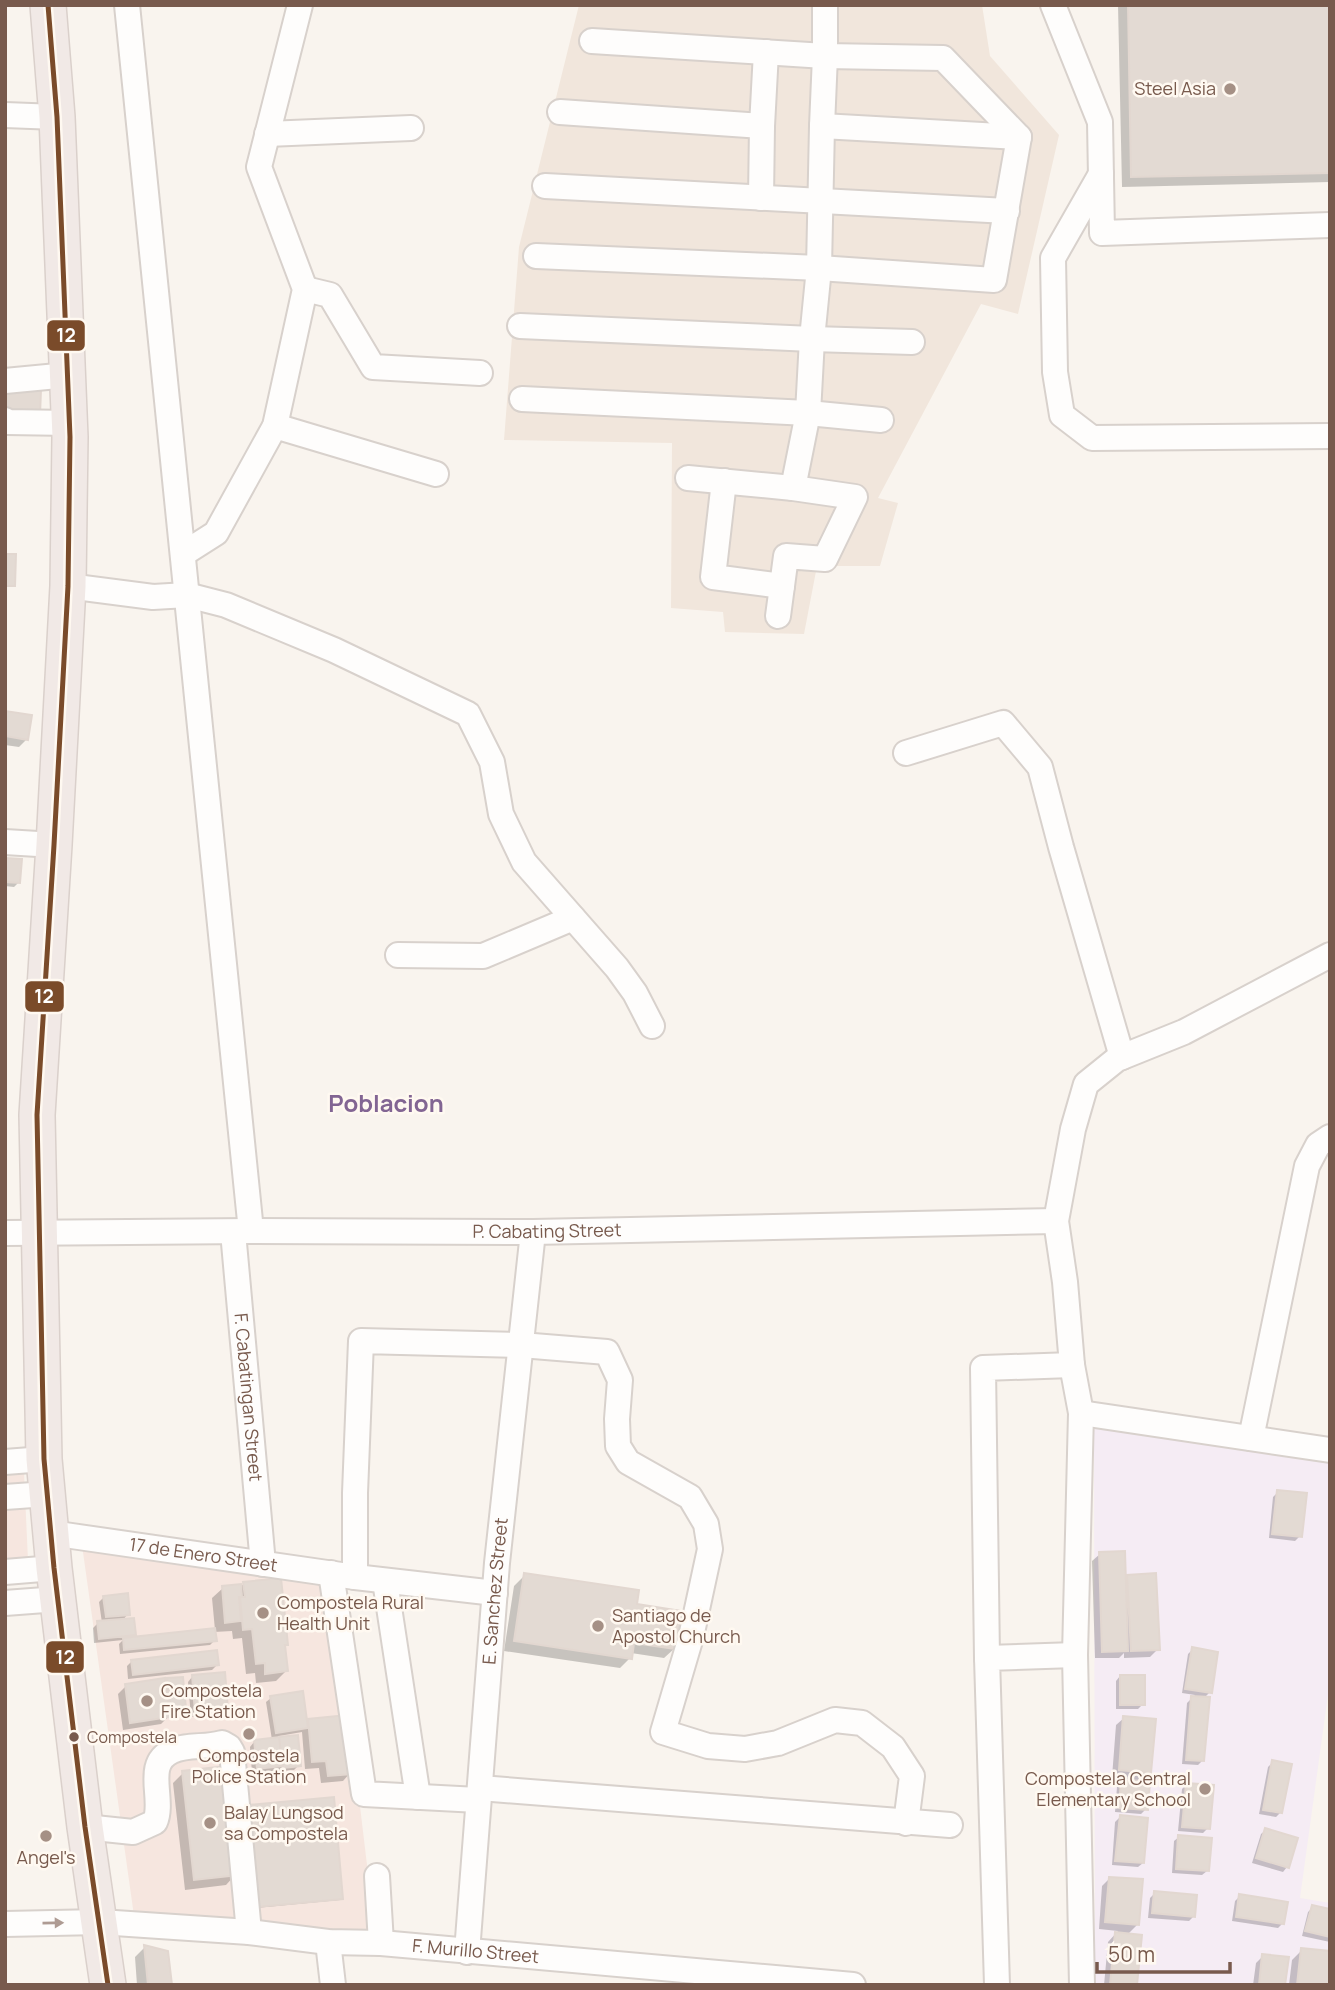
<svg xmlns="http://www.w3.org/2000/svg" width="1335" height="1990" viewBox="0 0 1335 1990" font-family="Manrope,sans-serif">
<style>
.residential{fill:#f1e6dc}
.commercial{fill:#f6e6df}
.education{fill:#f5ecf4}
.shadow{fill:#0003}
.building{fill:#e3dad3;stroke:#e2d7d0;stroke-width:2}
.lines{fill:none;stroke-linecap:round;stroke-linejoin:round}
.minor-casing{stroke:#d8d1cc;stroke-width:28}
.highway-casing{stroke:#dad0cb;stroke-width:38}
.minor{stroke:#fefdfc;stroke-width:24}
.highway{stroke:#f1e9e6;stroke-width:35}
.bus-1-casing{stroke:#fff9f1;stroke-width:10}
.bus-1{stroke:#7a4b2a;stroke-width:5}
.oneway{fill:#ae9b93}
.poi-dot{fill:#a59085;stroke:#fff9f1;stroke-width:2.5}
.bus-dot{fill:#785a4d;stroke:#fff9f1;stroke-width:2.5}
.labels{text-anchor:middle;stroke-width:5;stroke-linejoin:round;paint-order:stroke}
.bus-label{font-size:16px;fill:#785a4d;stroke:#fff9f1;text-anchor:start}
.poi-label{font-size:18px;fill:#785a4d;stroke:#fff9f1;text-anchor:start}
.street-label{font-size:18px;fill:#785a4d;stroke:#fff9f1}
.district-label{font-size:24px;font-weight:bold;fill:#826593;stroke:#fff9f1}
.line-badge{stroke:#fff9f1;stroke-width:2.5}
.badge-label{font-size:19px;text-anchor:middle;font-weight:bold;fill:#fff}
</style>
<rect width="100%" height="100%" fill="#f9f4ee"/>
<path class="residential" d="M579,5H982L990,56L1059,135L1018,314L981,304L878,498L898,503L880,566H817L804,634L725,632L723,612L671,608L672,443L504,440L519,247Z"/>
<path class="commercial" d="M24,1472L29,1583L5,1584V1473Z
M82,1545L325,1577L349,1714L375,1932L134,1916Z"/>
<path class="education" d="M1094,1428L1330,1455V1680L1300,1898L1330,1903V1985H1095Z"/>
<path class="shadow" d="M1118,5H1330V182L1122,187Z
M5,713L27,739L19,747L5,745Z
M5,859L19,882L14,887L5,886Z
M1278,1492L1300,1536L1295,1541L1269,1538L1273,1497Z
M1100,1554L1124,1580L1128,1576L1158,1649L1150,1657L1124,1658V1653L1119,1658H1095L1092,1561Z
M525,1575L635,1606L675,1648L664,1658L631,1653L630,1658L620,1668L504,1651L514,1586Z
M244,1584L287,1644L284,1647L286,1671L276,1681L256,1683L255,1673L246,1674L242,1638L233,1639L232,1631L214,1632L215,1640L210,1645L120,1654L119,1644L123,1640L94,1643L93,1628L98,1623H102L99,1602L104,1597L128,1614L122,1621L134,1635L129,1639L215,1630L212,1598L223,1588L241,1586Z
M1193,1649L1210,1692L1203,1699V1760L1198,1765L1182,1764L1187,1703L1195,1695L1182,1693L1188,1654Z
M132,1661L217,1665L212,1670L128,1679L127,1666Z
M1120,1676L1143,1704L1138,1709H1116V1681Z
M192,1677L226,1709L222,1714L191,1717L188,1682Z
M168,1680L184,1708L180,1713L168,1714V1717L161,1724L123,1730L118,1694L126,1686L164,1684Z
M271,1698L306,1724L309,1721L350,1773L343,1781L321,1783L319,1768L305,1769L302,1732L279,1736L280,1739L299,1765L294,1770L252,1773L250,1747L254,1742L272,1740L266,1702Z
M1124,1718L1149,1772L1141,1781L1112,1777L1116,1725Z
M1273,1762L1281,1812L1276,1817L1259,1814L1268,1767Z
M183,1773L236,1874L226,1885L185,1890L173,1783Z
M1122,1782L1146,1809L1141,1814L1115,1812L1117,1787Z
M1186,1785L1208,1828L1203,1833L1178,1831L1182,1789Z
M247,1809L342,1898L340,1900L256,1908Z
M1120,1817L1143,1863L1138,1867L1112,1865L1115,1822Z
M1266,1830L1287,1867L1283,1872L1252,1863L1261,1834Z
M1179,1837L1207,1871L1202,1875L1172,1873L1174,1841Z
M1110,1878L1138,1924L1127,1935L1136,1985H1104L1108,1942L1118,1931L1099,1929L1102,1886Z
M1155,1893L1194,1916L1189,1921L1148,1918L1150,1898Z
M1240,1896L1283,1923L1278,1928L1232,1921L1235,1901Z
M1313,1907L1330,1911V1942L1302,1936L1308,1912Z
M145,1947L170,1985H137L135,1957Z
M1302,1950L1330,1985H1289L1292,1960Z
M1263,1956L1283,1985H1253L1256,1963Z"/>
<path class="building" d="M1128,5H1330V173L1131,177Z
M6,389H41L40,416H5Z
M5,554H16L15,586H5Z
M5,711L32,715L28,740L5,736Z
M5,858L22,859L20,883L5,882Z
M1277,1490L1307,1493L1302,1537L1272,1534Z
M1125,1551L1128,1651L1102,1652L1099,1552Z
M524,1573L639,1590L637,1604L682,1611L676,1649L634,1643L632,1659L514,1641Z
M1156,1573L1160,1650L1131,1651L1127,1575Z
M281,1578L288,1645H285L288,1671L265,1674V1663L256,1664L252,1629L243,1630L240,1597H245L243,1582Z
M241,1584L242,1597H239L241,1621L225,1623L222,1586Z
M128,1593L130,1615L106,1617L103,1596Z
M134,1618L136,1635L99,1639L97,1621Z
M215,1628L217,1641L124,1650L123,1638Z
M1192,1647L1218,1652L1212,1693L1185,1689Z
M217,1650L219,1665L133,1675L131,1660Z
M225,1672L228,1710L195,1713L192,1675Z
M1120,1675H1145V1705H1120Z
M183,1677L186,1709L171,1711L167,1678Z
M165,1678L170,1717L130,1723L125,1684Z
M303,1691L308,1728L276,1733L270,1696Z
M1191,1696L1210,1697L1204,1761L1186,1760Z
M347,1715L352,1774L328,1776L326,1761L312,1762L308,1719Z
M1123,1716L1156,1719L1151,1773L1119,1770Z
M298,1735L301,1766L283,1768L279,1737Z
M279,1737L282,1766L257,1769L254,1740Z
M1272,1760L1292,1764L1282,1813L1263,1810Z
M226,1766L238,1875L194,1880L182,1771Z
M1121,1780L1150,1781L1148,1810L1119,1808Z
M1186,1783L1214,1785L1210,1829L1182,1827Z
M334,1797L343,1899L257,1907L248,1805Z
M1120,1815L1148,1818L1144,1863L1115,1861Z
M1265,1828L1298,1838L1289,1868L1256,1858Z
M1178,1835L1212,1838L1209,1871L1176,1869Z
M1109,1877L1143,1879L1139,1925L1105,1922Z
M1154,1891L1197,1895L1195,1917L1152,1913Z
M1239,1894L1288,1902L1284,1924L1236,1917Z
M1312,1905L1330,1909V1937L1305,1931Z
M1115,1932L1142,1935L1137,1985H1110Z
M144,1945L168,1951L172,1985H148Z
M1301,1948L1330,1951V1985H1297Z
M1262,1954L1289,1957L1285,1985H1259Z"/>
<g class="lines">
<defs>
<g id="minor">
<path d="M127,5L251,1231"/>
<path d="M1053,5L1100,122L1102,233L1330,225"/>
<path d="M560,112L762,126L766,52"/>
<path d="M5,115L57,117"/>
<path d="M822,126L1019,137"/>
<path d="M267,134L411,128"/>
<path d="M1101,174L1053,258L1055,372L1062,415L1092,438L1330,436"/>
<path d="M545,186L1007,211"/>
<path d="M761,198L762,126"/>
<path d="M536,256L819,268L994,280L1019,137L943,58L825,56L592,41"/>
<path d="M305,289L330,295L373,367L480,373"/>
<path d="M520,326L812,339L912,342"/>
<path d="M5,381L68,375"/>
<path d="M522,399L808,413L881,420"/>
<path d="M5,420L7,422L70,423"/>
<path d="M275,426L436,474"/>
<path d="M688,478L793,488L855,497L825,559L786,556L778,616"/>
<path d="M724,481L713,577L782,586"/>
<path d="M793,488L808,413L812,339L819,268L822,126L825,56V5"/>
<path d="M183,554L216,533L275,426L305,289L259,167L300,5"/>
<path d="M68,586L153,597L187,595L226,605L334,650L468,714L492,762L501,814L524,862L617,968L635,993L652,1026"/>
<path d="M906,753L1003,723L1040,767L1061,847L1122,1057"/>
<path d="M5,842L54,845"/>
<path d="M398,955L483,956L573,918"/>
<path id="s1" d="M233,1232L263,1564"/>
<path id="s2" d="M5,1233L251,1231L533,1232L1056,1221"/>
<path d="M1081,1413L1330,1450"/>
<path d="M1251,1438L1307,1166L1318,1145L1330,1137"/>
<path d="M5,1462L44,1459"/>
<path d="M5,1497L47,1494"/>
<path id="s3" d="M51,1533L355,1577L495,1593"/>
<path d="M5,1572L54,1568"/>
<path d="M331,1573L364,1794L478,1800"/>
<path d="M355,1577V1493L361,1341L521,1345L607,1352L620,1380L617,1419L618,1446L628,1462L690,1497L706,1524L710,1549L691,1637L663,1732L708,1746L745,1749L778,1743L835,1720L862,1723L893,1747L912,1776L906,1823"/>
<path d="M385,1581L418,1797"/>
<path d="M5,1603L58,1599"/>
<path d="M987,1658L983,1368L1072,1365"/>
<path d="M480,1788L950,1825"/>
<path d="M85,1827L133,1832L155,1822C165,1799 143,1764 172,1751C187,1744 206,1748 222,1743L229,1747L232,1752L249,1932"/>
<path d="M377,1876L381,1943"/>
<path id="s4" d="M5,1924L100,1922L249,1932L328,1942L381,1943L853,1985"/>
<path d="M328,1942L333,1985"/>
<path id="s5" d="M467,1952L497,1563L533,1232"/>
<path d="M997,1985L987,1658L1075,1655"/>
<path d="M1082,1985L1075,1655L1081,1413L1072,1365L1065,1282L1056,1221L1073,1129L1086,1084L1117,1059L1184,1032L1330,955"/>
</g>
<path id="highway" d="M48,5L57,117L70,437L68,586L54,845L37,1115L44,1459L54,1568L85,1827L108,1985"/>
</defs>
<use href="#minor" class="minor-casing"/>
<use href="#highway" class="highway-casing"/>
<use href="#minor" class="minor"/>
<use href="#highway" class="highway"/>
<defs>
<path id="bus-1" d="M48,5L57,117L70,437L68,586L54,845L37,1115L44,1459L54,1568L85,1827L108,1985"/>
</defs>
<use href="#bus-1" class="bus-1-casing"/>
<use href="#bus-1" class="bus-1"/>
</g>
<defs><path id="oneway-solid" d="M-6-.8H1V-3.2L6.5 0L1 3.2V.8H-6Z" transform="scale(1.75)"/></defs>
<use class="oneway" href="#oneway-solid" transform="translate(53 1923) rotate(-1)"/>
<g class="poi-dot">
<circle cx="1230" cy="89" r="7"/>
<circle cx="263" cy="1613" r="7"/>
<circle cx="598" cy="1626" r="7"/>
<circle cx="147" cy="1701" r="7"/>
<circle cx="249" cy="1734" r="7"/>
<circle cx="1205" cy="1789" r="7"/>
<circle cx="210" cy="1823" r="7"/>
<circle cx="46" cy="1836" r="7"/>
</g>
<circle class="bus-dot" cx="74" cy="1737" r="6"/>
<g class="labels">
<g class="bus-label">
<text x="87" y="1743">Compostela</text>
</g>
<g class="poi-label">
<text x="1216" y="95" text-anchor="end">Steel Asia</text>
<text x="277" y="1609">Compostela Rural<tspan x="277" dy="21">Health Unit</tspan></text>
<text x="612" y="1622">Santiago de<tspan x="612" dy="21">Apostol Church</tspan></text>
<text x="161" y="1697">Compostela<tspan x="161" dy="21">Fire Station</tspan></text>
<text x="249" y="1762" text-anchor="middle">Compostela<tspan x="249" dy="21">Police Station</tspan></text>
<text x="1191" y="1785" text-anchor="end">Compostela Central<tspan x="1191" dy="21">Elementary School</tspan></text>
<text x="224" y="1819">Balay Lungsod<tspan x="224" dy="21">sa Compostela</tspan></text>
<text x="46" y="1864" text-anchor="middle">Angel's</text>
</g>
<g class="street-label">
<text dy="6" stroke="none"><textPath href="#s2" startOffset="542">P. Cabating Street</textPath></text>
<text dy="6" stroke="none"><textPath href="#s1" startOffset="166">F. Cabatingan Street</textPath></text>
<text dy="6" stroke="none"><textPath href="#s3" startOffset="154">17 de Enero Street</textPath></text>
<text dy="6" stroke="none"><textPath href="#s5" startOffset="362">E. Sanchez Street</textPath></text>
<text dy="6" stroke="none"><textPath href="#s4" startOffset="472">F. Murillo Street</textPath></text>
</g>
<g class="district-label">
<text x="386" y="1112">Poblacion</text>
</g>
</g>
<g class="line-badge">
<rect x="46" y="319" width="40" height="33" rx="7" fill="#7a4b2a"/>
<rect x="24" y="980" width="41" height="33" rx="7" fill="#7a4b2a"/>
<rect x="45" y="1640" width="40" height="34" rx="7" fill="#7a4b2a"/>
</g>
<g class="badge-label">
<text x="66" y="342">12</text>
<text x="44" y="1003">12</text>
<text x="65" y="1664">12</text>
</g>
<rect width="1335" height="1990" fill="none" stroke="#785a4d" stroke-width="14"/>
<path d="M1097 1962v10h133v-10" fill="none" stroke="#785a4d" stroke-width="3.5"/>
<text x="1108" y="1962" font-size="21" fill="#785a4d" stroke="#fff9f1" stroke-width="5" paint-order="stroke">50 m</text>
</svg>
